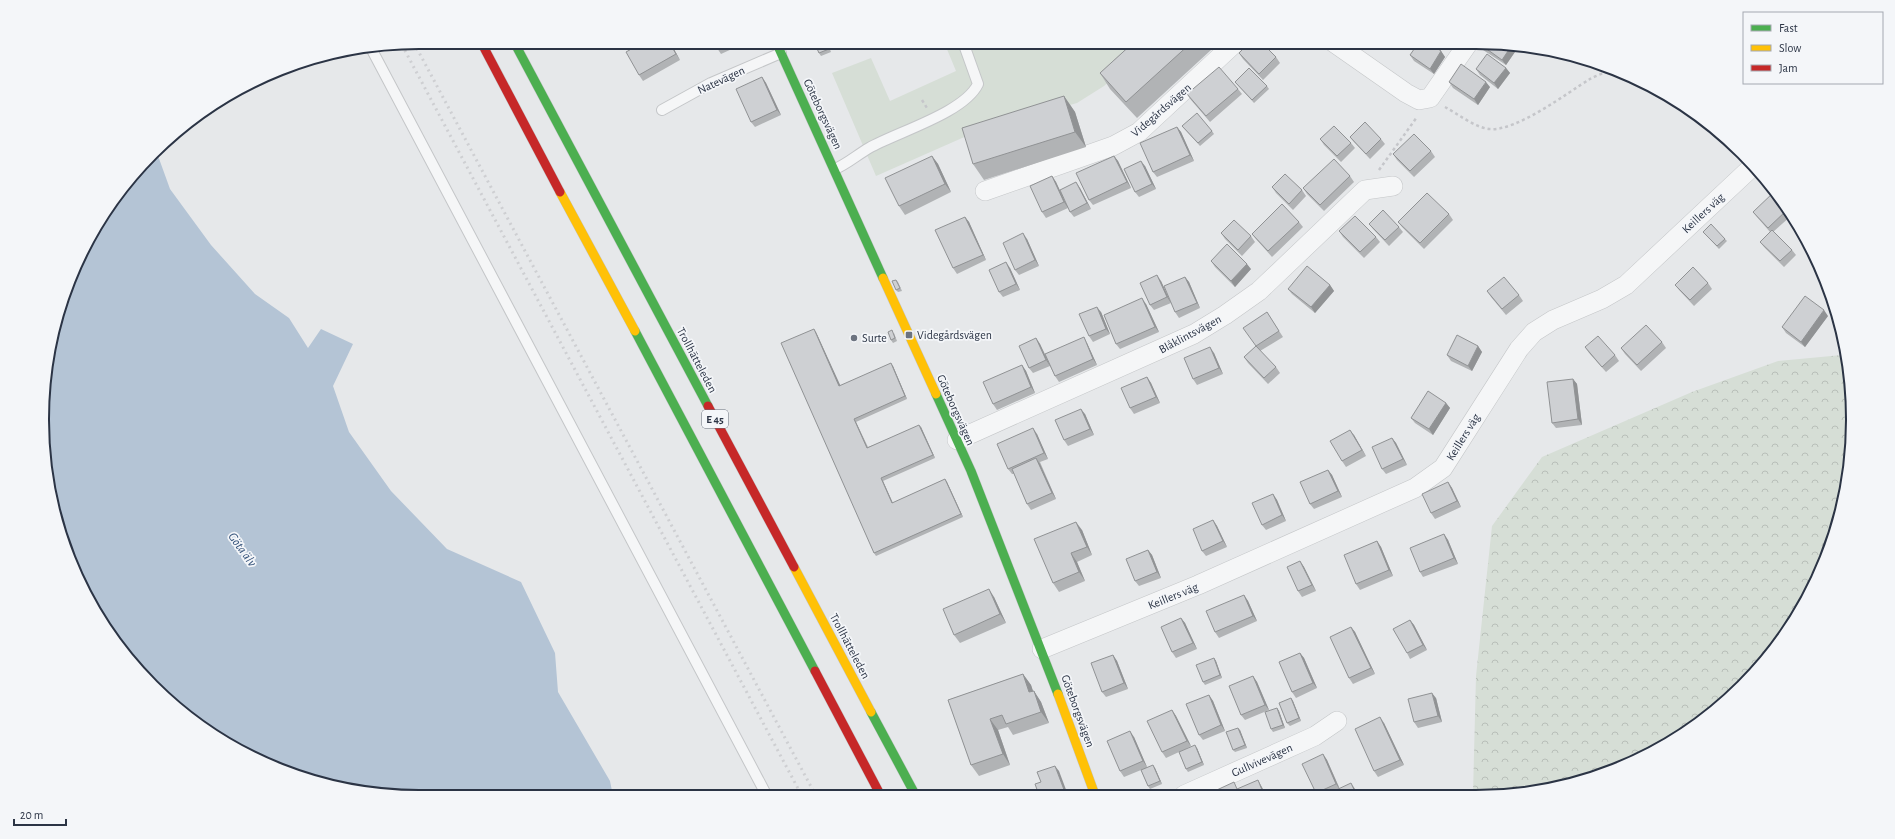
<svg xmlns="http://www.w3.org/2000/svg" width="1895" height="839" viewBox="0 0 1895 839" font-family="'Alegreya Sans',sans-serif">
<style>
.green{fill:#d6ded6}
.forest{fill:url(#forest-crowns)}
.water{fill:#b4c4d5}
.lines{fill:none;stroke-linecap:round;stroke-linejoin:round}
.lane-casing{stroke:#c4c6c8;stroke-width:12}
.street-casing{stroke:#c4c6c8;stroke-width:20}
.fast-casing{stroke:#c4c6c8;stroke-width:10}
.slow-casing{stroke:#c4c6c8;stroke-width:10}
.jam-casing{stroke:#c4c6c8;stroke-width:10}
.path{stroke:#c5c6ca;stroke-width:2.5;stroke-dasharray:3 3;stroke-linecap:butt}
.lane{stroke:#f5f6f7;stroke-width:10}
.street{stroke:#f5f6f7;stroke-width:19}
.fast{stroke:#4caf50;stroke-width:9}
.slow{stroke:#ffc107;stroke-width:9}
.jam{stroke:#c62828;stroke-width:9}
.rail{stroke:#cecfd2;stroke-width:3;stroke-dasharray:2 4;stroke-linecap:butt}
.wall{fill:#b1b3b5}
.shaded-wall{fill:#909294}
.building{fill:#ced0d3;stroke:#909294}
.poi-dot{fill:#6c737f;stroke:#f4f6f9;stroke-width:1.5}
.labels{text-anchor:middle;stroke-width:3.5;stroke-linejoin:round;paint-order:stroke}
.shield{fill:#f4f6f9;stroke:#676e7b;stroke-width:1}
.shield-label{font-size:11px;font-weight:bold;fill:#2b3445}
.street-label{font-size:12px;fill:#2b3445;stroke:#f4f6f9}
.poi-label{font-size:12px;fill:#2b3445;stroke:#f4f6f9;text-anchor:start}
.water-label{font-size:13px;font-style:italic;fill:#34527a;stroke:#f4f6f9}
.rim{fill:none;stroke:#2b3445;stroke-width:2}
</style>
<defs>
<pattern id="forest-crowns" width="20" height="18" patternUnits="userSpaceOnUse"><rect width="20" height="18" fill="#d6ded6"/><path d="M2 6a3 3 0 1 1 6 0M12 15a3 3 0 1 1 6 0" fill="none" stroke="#b8bfb9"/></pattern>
</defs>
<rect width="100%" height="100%" fill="#e6e8ea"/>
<path class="green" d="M944,42H1156L1104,86L1077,103L978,131L876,176L832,73L871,58L890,101L956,71Z"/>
<path class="forest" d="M1844,344L1852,395L1850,469L1833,541L1789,629L1705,719L1620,768L1525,794H1473L1476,676L1492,526L1542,457L1692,392L1778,361L1842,355Z"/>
<path class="water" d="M157,153L170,189L211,245L255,294L289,318L308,348L321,329L353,344L333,386L349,432L391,491L447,549L521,582L555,653L558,692L610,781L613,796L420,797L298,777L190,719L136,668L93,608L49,493L42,419L49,346L92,231Z"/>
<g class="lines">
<defs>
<path id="lane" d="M372,50L767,796
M662,110L711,83L781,53
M835,169C847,164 857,155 869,148C897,132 964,113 978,84L963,42"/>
<path id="street" d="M1333,42L1406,93L1419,100L1430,98L1469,42
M985,191L1113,146L1139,132L1236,42
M957,440L1194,334L1225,315L1259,291L1365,190L1393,186
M1042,649L1198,585L1415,488L1443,468L1519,349L1534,332L1553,320L1602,299L1626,285L1753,166
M1184,795L1315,736L1337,721"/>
<path id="fast" d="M514,42L708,406
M776,42L883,278
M635,331L815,671
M936,394L971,471L1058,694
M871,712L916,796"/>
<path id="slow" d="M560,192L635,331
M883,278L936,394
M794,567L871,712
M1058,694L1095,795"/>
<path id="jam" d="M481,42L560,192
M708,406L794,567
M815,671L881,796"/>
</defs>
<use href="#lane" class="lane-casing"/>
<use href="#street" class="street-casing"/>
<use href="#fast" class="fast-casing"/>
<use href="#slow" class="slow-casing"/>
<use href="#jam" class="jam-casing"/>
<path class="path" d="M922,100L927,108
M1445,107C1458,114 1474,127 1489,129C1516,132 1567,93 1590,79C1597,75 1605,73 1613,69
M1379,170L1417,117"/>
<use href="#lane" class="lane"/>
<use href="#street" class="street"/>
<use href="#fast" class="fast"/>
<use href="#slow" class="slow"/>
<use href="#jam" class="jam"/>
<path class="rail" d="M414,43L816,796
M402,45L802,796"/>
</g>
<path class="wall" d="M670,42L680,60L643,81L639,75Z
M714,42H747L721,54L717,48Z
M814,42H827L831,52L821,56L819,53Z
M838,42H851L841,46Z
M1134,42H1206L1211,50L1137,118L1110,89L1100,73Z
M1210,42H1220L1214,47Z
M1477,42L1517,49L1506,65L1480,48Z
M1441,51L1445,57L1434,74L1414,61L1410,55Z
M1239,53L1276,57L1280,63L1263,80L1243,59Z
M1506,68L1510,73L1498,89L1480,75L1476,69Z
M762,77L766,83L781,115L755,127L751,122Z
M1235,82L1267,86L1269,89L1254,103Z
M1449,82L1490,87L1478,105L1453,88Z
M1238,89L1242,94L1210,122L1191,100L1187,94Z
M1064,96L1075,112L1086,147L984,180L973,164Z
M1182,126L1212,131L1214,134L1200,146Z
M1177,127L1181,132L1194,161L1157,177L1153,172Z
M1350,137L1381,139L1385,144L1370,159L1354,142Z
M1320,139L1351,143L1355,148L1341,162L1324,145Z
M1431,151L1435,157L1414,177L1397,160L1393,154Z
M932,156L938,164L951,192L905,215L899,206Z
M1114,156L1118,161L1131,188L1093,205L1089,200Z
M1145,166L1156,189L1139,197L1135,192Z
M1052,176L1056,182L1068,208L1046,218L1042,212Z
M1350,176L1354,182L1324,211L1307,194L1303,188Z
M1272,187L1302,190L1306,196L1293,210L1276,193Z
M1080,188L1091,209L1074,217L1070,212Z
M1782,200L1791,216L1773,232L1792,250L1796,255L1784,267L1764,247L1760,242L1770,232L1757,217L1753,212Z
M1449,214L1453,220L1424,249L1402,227L1398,222Z
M965,217L969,222L986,260L957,274L953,268Z
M1299,222L1303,227L1272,257L1256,239L1252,234Z
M1369,224L1399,227L1403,232L1389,246L1373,229Z
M1339,231L1376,237L1380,242L1364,258L1343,237Z
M1703,232L1725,239L1727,241L1719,249Z
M1221,233L1251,236L1255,242L1242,256L1225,239Z
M1027,239L1039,266L1019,275L1015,270Z
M1211,261L1251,269L1235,287L1215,267Z
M1010,268L1020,290L1003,297L999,292Z
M1185,277L1189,282L1200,308L1179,318L1175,312Z
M896,280L898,282L902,291L898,292L896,290Z
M1161,281L1171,303L1154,310L1150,305Z
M1708,283L1712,289L1694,306L1679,290L1675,285Z
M1330,285L1334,291L1315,313L1292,294L1288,289Z
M1487,291L1519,295L1523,301L1506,315L1491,297Z
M1146,304L1159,332L1120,349L1116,344Z
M1101,312L1110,334L1093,342L1089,336Z
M1267,312L1283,337L1260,351L1276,367L1280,373L1268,384L1248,363L1244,357L1256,346Z
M1828,316L1805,347L1786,333L1782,327Z
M816,332L840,386L893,366L907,399L856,422L868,447L921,427L935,458L883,481L893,503L945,479L947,482L963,517L876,556L874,553Z
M894,333L897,341L893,343L891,340Z
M1036,338L1040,344L1045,354L1087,343L1097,365L1059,382L1055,376L1050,366L1033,373L1029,368Z
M1662,342L1666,348L1641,371L1625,354L1621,348Z
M1478,346L1482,352L1472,371L1451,361L1447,355Z
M1585,347L1615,355L1619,361L1606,372L1589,353Z
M1214,353L1223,374L1197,385L1193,379Z
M1022,365L1026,371L1035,393L997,410L993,404Z
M1147,377L1151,383L1160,403L1134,414L1130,408Z
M1573,379L1577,384L1582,425L1556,428L1552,423Z
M1446,403L1450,408L1433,435L1415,423L1411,418Z
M1085,414L1094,435L1068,446L1064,440Z
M1037,434L1048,459L1040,462L1056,499L1031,510L1027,504L1014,474H1012L1008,469Z
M1354,435L1366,456L1346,467L1342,461Z
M1392,438L1396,443L1407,465L1386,474L1382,469Z
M1328,470L1332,475L1342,497L1314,509L1310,504Z
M1448,482L1452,488L1461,507L1435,519L1431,513Z
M1273,494L1277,500L1286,521L1266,530L1262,525Z
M1213,520L1217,526L1227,547L1206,556L1202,551Z
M1082,530L1092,555L1077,562L1085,581L1059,592L1053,583Z
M1444,534L1448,540L1458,564L1423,577L1420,572Z
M1377,541L1381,547L1393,576L1360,590L1356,584Z
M1148,550L1152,555L1161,578L1139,586L1135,581Z
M1300,561L1304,567L1316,591L1302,597L1298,591Z
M1244,595L1248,601L1257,621L1219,638L1215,632Z
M994,597L1006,623L960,643L954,635Z
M1181,618L1185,623L1197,649L1176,658L1172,652Z
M1410,620L1414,625L1427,650L1410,659L1407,653Z
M1351,627L1355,632L1375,674L1353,684L1349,678Z
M1300,653L1304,658L1317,688L1296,698L1292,692Z
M1113,655L1117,661L1128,689L1106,697L1102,692Z
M1214,658L1216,661L1222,678L1205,685L1203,682Z
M1023,674L1031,685L1033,691H1034L1041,702L1049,723L1013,735L1008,727L998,730L1010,765L979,776L971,765L948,700Z
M1253,676L1257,682L1269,710L1245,720L1241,715Z
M1209,695L1213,701L1225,731L1203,740L1199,735Z
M1291,698L1293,701L1301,721L1290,726L1287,723Z
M1436,698L1442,722L1418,728L1414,722Z
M1277,708L1279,711L1285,728L1273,732L1271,729Z
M1172,710L1176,716L1191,746L1180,752L1197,748L1204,765L1188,772L1186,769L1179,752L1166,758L1162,752Z
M1384,723L1404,765L1378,777L1374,771Z
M1240,730L1247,748L1235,752L1233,750Z
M1134,737L1147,767L1155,768L1162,784L1150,789L1148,786L1141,770L1124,777L1120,771Z
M1323,754L1327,760L1340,789H1355L1334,793L1331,794H1316V793Z"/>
<path class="shaded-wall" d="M669,42H670L680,60L676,54Z
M1510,48L1517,49L1506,65L1502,60Z
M1441,51L1445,57L1434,74L1430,69Z
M1506,68L1510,73L1498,89L1494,83Z
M762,77L766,83L781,115L777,110Z
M1486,82L1490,87L1478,105L1474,99Z
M1064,96L1075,112L1086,147L1075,132Z
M1177,127L1181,132L1194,161L1190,155Z
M932,156L938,164L951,192L945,184Z
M1114,156L1118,161L1131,188L1127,182Z
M1141,161L1145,166L1156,189L1152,184Z
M1052,176L1056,182L1068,208L1064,202Z
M1076,182L1080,188L1091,209L1087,203Z
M965,217L969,222L986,260L983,255Z
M1023,233L1027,239L1039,266L1035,260Z
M1006,262L1010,268L1020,290L1016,284Z
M1247,264L1251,269L1235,287L1231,281Z
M1157,275L1161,281L1171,303L1167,297Z
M1185,277L1189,282L1200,308L1197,303Z
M1330,285L1334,291L1315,313L1311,307Z
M1142,298L1146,304L1159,332L1155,327Z
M1097,307L1101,312L1110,334L1106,329Z
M1824,310L1828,316L1805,347L1801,342Z
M814,329L816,332L842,389L839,386Z
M1084,337L1087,343L1097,365L1093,359Z
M1036,338L1040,344L1050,366L1046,360Z
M1478,346L1482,352L1472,371L1468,366Z
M1210,347L1214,353L1223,374L1219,368Z
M891,363L893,366L907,399L905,396Z
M1022,365L1026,371L1035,393L1031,387Z
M1147,377L1151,383L1160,403L1156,397Z
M1573,379L1577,384L1582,425L1578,419Z
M1446,403L1450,408L1433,435L1429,429Z
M1081,409L1085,414L1094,435L1090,429Z
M854,419L856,422L869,451L867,448Z
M919,425L921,427L935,458L933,455Z
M1033,428L1037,434L1048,459L1044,453Z
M1350,430L1354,435L1366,456L1362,450Z
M1392,438L1396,443L1407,465L1403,459Z
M1036,458L1040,464L1056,499L1052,493Z
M1328,470L1332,475L1342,497L1338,491Z
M881,478L883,481L894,506L892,503Z
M945,479L947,482L963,517L961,514Z
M1448,482L1452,488L1461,507L1457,501Z
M1273,494L1277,500L1286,521L1282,515Z
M1213,520L1217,526L1227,547L1223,541Z
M1076,522L1082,530L1092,555L1087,547Z
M1444,534L1448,540L1458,564L1454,558Z
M1377,541L1381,547L1393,576L1389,570Z
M1148,550L1152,555L1161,578L1157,572Z
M1071,553L1077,562L1085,581L1079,572Z
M1300,561L1304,567L1316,591L1312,585Z
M989,589L994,597L1006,623L1000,614Z
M1244,595L1248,601L1257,621L1253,616Z
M1181,618L1185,623L1197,649L1193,643Z
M1410,620L1414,625L1427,650L1423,645Z
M1351,627L1355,632L1375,674L1371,668Z
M1300,653L1304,658L1317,688L1313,683Z
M1113,655L1117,661L1128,689L1124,683Z
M1214,658L1216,661L1222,678L1220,675Z
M1023,674L1031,685L1037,703L1029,692Z
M1253,676L1257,682L1269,710L1265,705Z
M1034,691L1041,702L1049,723L1041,712Z
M1432,693L1436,698L1442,722L1438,716Z
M1209,695L1213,701L1225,731L1221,725Z
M1291,698L1293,701L1301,721L1299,718Z
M1277,708L1279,711L1285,728L1283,725Z
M1172,710L1176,716L1191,746L1187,741Z
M1380,717L1384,723L1404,765L1400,760Z
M990,719L998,730L1010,765L1003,754Z
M1238,728L1240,730L1247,748L1245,745Z
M1130,731L1134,737L1147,767L1143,761Z
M1195,745L1197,748L1204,765L1202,762Z
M1323,754L1327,760L1340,790L1336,784Z
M1153,765L1155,768L1162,784L1160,781Z
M1055,766L1059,771L1068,795H1066Z
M1258,780L1263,789L1266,794L1264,795Z
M1351,783L1355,789L1358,794H1356Z"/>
<path class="building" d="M644,42H669L676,54L639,75L626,52Z
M714,42H731L717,48Z
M814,42H826L829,49L819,53Z
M1134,42H1192L1126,102L1100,73Z
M1250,42H1261L1276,57L1259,74L1239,53Z
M1419,42H1428L1441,51L1430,69L1410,55Z
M1477,42L1510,48L1502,60Z
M1487,54L1506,68L1494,83L1476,69Z
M1461,64L1486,82L1474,99L1449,82Z
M1219,67L1238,89L1206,116L1187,94Z
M1249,68L1267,86L1252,100L1235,82Z
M762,77L777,110L751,122L736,89Z
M1064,96L1075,132L973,164L962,128Z
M1197,113L1212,131L1198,143L1182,126Z
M1365,122L1381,139L1366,154L1350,137Z
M1334,126L1351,143L1337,156L1320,139Z
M1177,127L1190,155L1153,172L1140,143Z
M1414,134L1431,151L1410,171L1393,154Z
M932,156L945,184L899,206L885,178Z
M1114,156L1127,182L1089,200L1076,173Z
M1334,159L1350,176L1320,205L1303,188Z
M1141,161L1152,184L1135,192L1124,169Z
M1285,174L1302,190L1289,204L1272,187Z
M1052,176L1064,202L1042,212L1030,186Z
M1076,182L1087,203L1070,212L1060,190Z
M1774,192L1782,200L1787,210L1768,228L1753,212Z
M1427,193L1449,214L1420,243L1398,222Z
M1282,204L1299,222L1268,251L1252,234Z
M1383,210L1399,227L1385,240L1369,224Z
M1355,216L1376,237L1360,252L1339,231Z
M965,217L983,255L953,268L935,230Z
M1234,220L1251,236L1238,250L1221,233Z
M1711,224L1725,239L1717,246L1703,232Z
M1772,230L1792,250L1780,261L1760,242Z
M1023,233L1035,260L1015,270L1003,243Z
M1227,244L1247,264L1231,281L1211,261Z
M1006,262L1016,284L999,292L989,270Z
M1307,266L1330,285L1311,307L1288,289Z
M1693,267L1708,283L1690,300L1675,285Z
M1157,275L1167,297L1150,305L1140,283Z
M1185,277L1197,303L1175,312L1164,286Z
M1504,277L1519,295L1502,309L1487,291Z
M896,280L900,288L896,290L892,281Z
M1805,296L1824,310L1801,342L1782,327Z
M1142,298L1155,327L1116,344L1104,315Z
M1097,307L1106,329L1089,336L1079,314Z
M1267,312L1279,331L1256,346L1243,328Z
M1646,325L1662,342L1637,365L1621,348Z
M814,329L839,386L891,363L905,396L854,419L867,448L919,425L933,455L881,478L892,503L945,479L961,514L874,553L781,343Z
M892,330L895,338L891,340L888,332Z
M1457,335L1478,346L1468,366L1447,355Z
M1598,336L1615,355L1602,367L1585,347Z
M1084,337L1093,359L1055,376L1045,354Z
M1036,338L1046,360L1029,368L1019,346Z
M1256,346L1276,367L1264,378L1244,357Z
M1210,347L1219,368L1193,379L1184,358Z
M1022,365L1031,387L993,404L983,382Z
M1147,377L1156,397L1130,408L1121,388Z
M1573,379L1578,419L1552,423L1547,382Z
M1428,391L1446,403L1429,429L1411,418Z
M1081,409L1090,429L1064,440L1055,420Z
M1033,428L1044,453L1008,469L997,444Z
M1350,430L1362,450L1342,461L1330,441Z
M1392,438L1403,459L1382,469L1372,447Z
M1036,458L1052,493L1027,504L1012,469Z
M1328,470L1338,491L1310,504L1300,482Z
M1448,482L1457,501L1431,513L1422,494Z
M1273,494L1282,515L1262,525L1252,503Z
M1213,520L1223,541L1202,551L1193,529Z
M1076,522L1087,547L1071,553L1079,572L1053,583L1034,539Z
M1444,534L1454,558L1420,572L1410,548Z
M1377,541L1389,570L1356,584L1344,555Z
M1148,550L1157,572L1135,581L1126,559Z
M1300,561L1312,585L1298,591L1287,567Z
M989,589L1000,614L954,635L943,609Z
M1244,595L1253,616L1215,632L1206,611Z
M1181,618L1193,643L1172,652L1161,627Z
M1410,620L1423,645L1407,653L1393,629Z
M1351,627L1371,668L1349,678L1330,637Z
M1300,653L1313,683L1292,692L1279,662Z
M1113,655L1124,683L1102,692L1091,663Z
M1214,658L1220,675L1203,682L1196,665Z
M1023,674L1029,692L1034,691L1041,712L1006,724L1002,715L990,719L1003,754L971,765L948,700Z
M1253,676L1265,705L1241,715L1229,686Z
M1432,693L1438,716L1414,722L1408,699Z
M1209,695L1221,725L1199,735L1186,704Z
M1291,698L1299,718L1287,723L1279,703Z
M1277,708L1283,725L1271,729L1265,712Z
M1172,710L1187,741L1162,752L1147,721Z
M1380,717L1400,760L1374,771L1355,729Z
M1238,728L1245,745L1233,750L1226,732Z
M1130,731L1143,761L1120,771L1107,741Z
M1195,745L1202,762L1186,769L1179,752Z
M1323,754L1336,784L1316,793L1302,764Z
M1153,765L1160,781L1148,786L1141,770Z
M1055,766L1066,795H1046V793L1039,795L1035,784L1041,782L1037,772Z
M1258,780L1264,795H1206L1234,782L1237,789Z
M1351,783L1356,794H1335L1334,791Z"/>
<g class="poi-dot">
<rect x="905" y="331" width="8" height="8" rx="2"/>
<circle cx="854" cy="338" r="4"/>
</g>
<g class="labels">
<rect class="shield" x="702" y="410" width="26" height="18" rx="3"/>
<g class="shield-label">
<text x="715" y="423">E 45</text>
</g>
<g class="street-label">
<text transform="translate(721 80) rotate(-25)" y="4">Natevägen</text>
<text transform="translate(1161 110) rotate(-41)" y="4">Videgårdsvägen</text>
<text transform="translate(823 114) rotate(65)" y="4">Göteborgsvägen</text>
<text transform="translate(1703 213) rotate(-43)" y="4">Keillers väg</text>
<text transform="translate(1190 334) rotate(-28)" y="4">Blåklintsvägen</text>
<text transform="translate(697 360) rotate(62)" y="4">Trollhätteleden</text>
<text transform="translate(956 410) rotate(66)" y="4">Göteborgsvägen</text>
<text transform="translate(1463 437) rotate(-58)" y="4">Keillers väg</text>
<text transform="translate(1173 596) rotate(-22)" y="4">Keillers väg</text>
<text transform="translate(850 646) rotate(62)" y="4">Trollhätteleden</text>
<text transform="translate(1078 711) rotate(70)" y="4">Göteborgsvägen</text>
<text transform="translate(1262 760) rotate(-24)" y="4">Gullvivevägen</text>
</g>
<g class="poi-label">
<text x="917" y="339">Videgårdsvägen</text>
<text x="862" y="342">Surte</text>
</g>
<g class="water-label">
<text transform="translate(243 549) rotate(54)" y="5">Göta älv</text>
</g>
</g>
<path d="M0 0H1895V839H0ZM419 49H1476A370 370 0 0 1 1846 419V420A370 370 0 0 1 1476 790H419A370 370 0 0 1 49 420V419A370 370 0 0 1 419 49Z" fill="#f4f6f9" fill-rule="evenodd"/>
<path class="rim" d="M419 49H1476A370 370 0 0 1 1846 419V420A370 370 0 0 1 1476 790H419A370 370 0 0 1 49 420V419A370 370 0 0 1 419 49Z"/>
<rect x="1743" y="12" width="140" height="72" fill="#f4f6f9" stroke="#a4a8b1"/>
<rect x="1751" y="25" width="20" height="6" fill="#4caf50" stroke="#a4a8b1"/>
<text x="1779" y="32" font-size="12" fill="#2b3445">Fast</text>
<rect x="1751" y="45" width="20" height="6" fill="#ffc107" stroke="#a4a8b1"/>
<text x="1779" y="52" font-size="12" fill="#2b3445">Slow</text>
<rect x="1751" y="65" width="20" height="6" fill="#c62828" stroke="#a4a8b1"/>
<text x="1779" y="72" font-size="12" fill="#2b3445">Jam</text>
<path d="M14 819v6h52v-6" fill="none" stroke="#2b3445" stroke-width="2"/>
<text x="20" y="819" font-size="12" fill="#2b3445" stroke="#f4f6f9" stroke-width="3" paint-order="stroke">20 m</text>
</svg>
